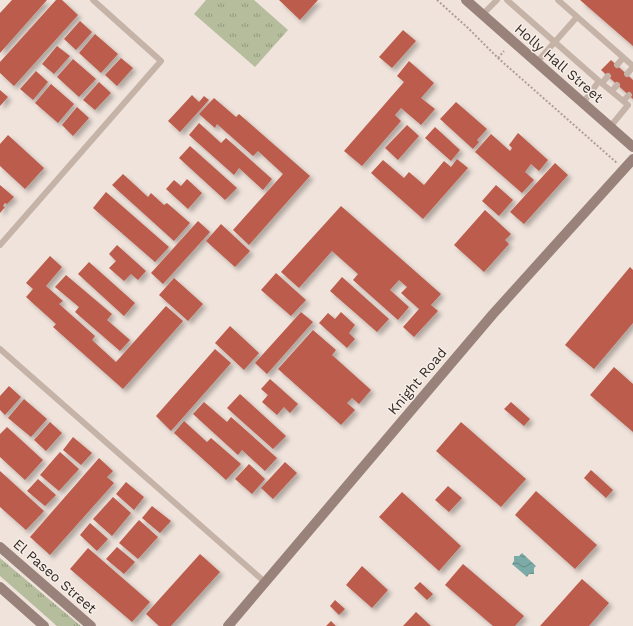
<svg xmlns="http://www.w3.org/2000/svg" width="633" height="626" viewBox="0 0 633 626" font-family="'Work Sans',sans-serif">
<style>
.grass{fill:url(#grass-tufts)}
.water{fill:url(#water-waves)}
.building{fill:#bb5c4d;filter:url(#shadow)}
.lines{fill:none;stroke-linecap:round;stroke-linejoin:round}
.path{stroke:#b29d92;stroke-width:2;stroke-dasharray:2 2;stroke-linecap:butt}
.lane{stroke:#c6b3a8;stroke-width:6}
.secondary{stroke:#99827a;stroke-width:10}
.labels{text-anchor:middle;stroke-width:3;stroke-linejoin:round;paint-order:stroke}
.street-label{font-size:14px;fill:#332a27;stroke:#f7eee7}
</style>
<defs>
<pattern id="grass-tufts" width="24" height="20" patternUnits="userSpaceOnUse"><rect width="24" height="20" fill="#b5bd9c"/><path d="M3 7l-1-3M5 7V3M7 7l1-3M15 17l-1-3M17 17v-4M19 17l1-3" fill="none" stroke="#949a7f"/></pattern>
<pattern id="water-waves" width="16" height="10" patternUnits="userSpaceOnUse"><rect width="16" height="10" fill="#7caaa7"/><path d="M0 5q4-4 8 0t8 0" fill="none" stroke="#668b88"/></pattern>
<filter id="shadow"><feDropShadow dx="3.5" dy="3.5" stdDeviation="2" flood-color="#0004"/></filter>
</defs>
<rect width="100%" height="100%" fill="#efe3db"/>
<path class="grass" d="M206,0H254L288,30L255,67L194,14Z
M0,558L81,626H57L0,576Z"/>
<path class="water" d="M522,553L536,566L534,568V574H529L527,577L512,564L514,561V556H519Z"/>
<path class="building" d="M12,0H47L0,53V13Z
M56,0H62L78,15L14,86L0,73V62Z
M279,0H318L300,20Z
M580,0H633V46Z
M80,21L92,32L76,50L64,39Z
M403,30L416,41L392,68L379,57Z
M95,34L118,54L101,73L79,53Z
M57,46L70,56L54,74L42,64Z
M121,58L133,68L117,86L105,75Z
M73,59L96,79L79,97L57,77Z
M611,60L633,80V99L601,70Z
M409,61L434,83L421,98L435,109L421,125L401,108L395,115L401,121L362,166L344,151L404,82L397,76Z
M36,71L48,82L33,100L20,89Z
M99,82L111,93L95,110L83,100Z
M51,84L74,104L58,123L35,103Z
M0,90L8,97L0,106Z
M192,95L199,102L204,96L209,100L180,132L168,121Z
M214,98L236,117L239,114L310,176L249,245L233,230L283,174L258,151L253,156L217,124L215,128L199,114Z
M456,102L487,129L477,140L479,142L473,149L440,119Z
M77,107L89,118L73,136L62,125Z
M199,123L221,143L226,138L272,179L263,190L239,168L234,175L189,135Z
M407,125L419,136L398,160L385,148Z
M435,127L460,150L451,161L425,138Z
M518,133L548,160L539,171L531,164L525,172L534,180L522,193L475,152L491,134L510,151L512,148L509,145Z
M8,135L44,168L25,189L0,166V144Z
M190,146L237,188L225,200L179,158Z
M457,159L468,168L423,219L371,173L383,160L404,178L409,172L424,185L444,161L451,167Z
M555,163L568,175L524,224L510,212Z
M123,174L148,197L151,193L164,205L167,203L190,223L174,241L112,185Z
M187,179L202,193L188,209L166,189L174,180L181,186Z
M0,185L14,197L7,204L5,203L3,206L5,207L0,213Z
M496,185L513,200L499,216L482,201Z
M106,192L169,247L155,262L93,208Z
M341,206L441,294L431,305L438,311L414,337L403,327L419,309L401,293L407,287L399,280L390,290L409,307L398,320L353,280L358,274L332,251L299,288L281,272Z
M485,210L511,234L505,240L509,244L484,272L454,245Z
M198,221L210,232L163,284L151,273Z
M221,224L250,251L235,267L206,241Z
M117,245L146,271L138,280L131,274L124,281L109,268L116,261L109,254Z
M50,256L62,267L46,286L63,301L59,304L95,336L92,340L116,362L166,306L183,321L123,389L53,327L56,324L26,297L33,289L26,283Z
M89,262L135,303L124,316L78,274Z
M630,267L633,270V323L594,369L565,345Z
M276,273L306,300L291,316L261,290Z
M66,275L112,314L107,320L130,340L120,351L75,312L79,307L55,287Z
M342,277L389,319L377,332L330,291Z
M174,278L203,304L188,321L159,295Z
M301,312L313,322L267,374L255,363Z
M341,312L355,325L349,333L355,339L347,348L319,323L328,313L335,319Z
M230,326L259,353L244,370L215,343Z
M313,330L336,350L332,355L371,390L359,404L352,398L347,403L355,410L341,425L278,369Z
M215,349L231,363L171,431L156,416Z
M614,367L633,384V432L590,395Z
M270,379L298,404L290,413L284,407L277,415L262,402L268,395L261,389Z
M9,386L21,397L5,415L0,410V396Z
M240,394L286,436L273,449L227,408Z
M24,399L47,419L31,437L8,418Z
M204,402L227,422L231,417L277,458L265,471L242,450L238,455L193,414Z
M511,402L530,419L524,426L504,409Z
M184,421L207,442L211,438L241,464L226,480L174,433Z
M50,422L62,433L46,451L34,440Z
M461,422L526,479L501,507L436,451Z
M7,427L43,460L25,480L0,457V434Z
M73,437L92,453L81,465L63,450Z
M60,452L79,469L59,491L40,475Z
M99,458L113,471L107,477L114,483L50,555L30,537Z
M285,462L297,473L273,499L261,488Z
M249,464L265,479L252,494L235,479Z
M591,470L613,490L606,498L584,478Z
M0,471L44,511L26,530L0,507Z
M38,479L56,495L45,506L27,491Z
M126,482L144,497L134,510L116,494Z
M448,486L462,498L449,512L435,500Z
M536,491L597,545L575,569L515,515Z
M402,492L461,546L439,571L379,517Z
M113,497L131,513L112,536L93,519Z
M152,506L171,521L160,533L142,518Z
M139,520L158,537L138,559L119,543Z
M90,523L108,539L97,551L80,535Z
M117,547L135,562L124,574L106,559Z
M88,548L150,602L132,622L70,569Z
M200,554L220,572L171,626H159L146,614Z
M463,564L524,616L515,626H493L445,585Z
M362,566L388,590L372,608L346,585Z
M582,579L609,603L589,626H540Z
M420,582L433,594L427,600L414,588Z
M335,600L345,609L339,615L330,606Z
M416,612L431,626H403Z
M331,621L336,626H326Z"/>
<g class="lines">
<path class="path" d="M437,0L468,28L498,58L617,163
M498,58L504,51"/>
<path class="lane" d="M507,0L599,81
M558,0L633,66
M483,14L497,0
M537,62L577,17
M617,65L623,58
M627,74L633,67
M602,83L608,76
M612,91L617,85
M623,101L629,95
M583,103L599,81L628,105L610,127
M0,245L161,61L93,0
M0,349L266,583"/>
<path class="secondary" d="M466,0L633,147
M0,547L91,626
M0,587L44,626
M228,626L493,314L633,159"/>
</g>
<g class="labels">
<g class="street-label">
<text transform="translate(559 63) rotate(41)" y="5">Holly Hall Street</text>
<text transform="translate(417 381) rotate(-50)" y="5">Knight Road</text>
<text transform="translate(55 576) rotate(41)" y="5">El Paseo Street</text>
</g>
</g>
</svg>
